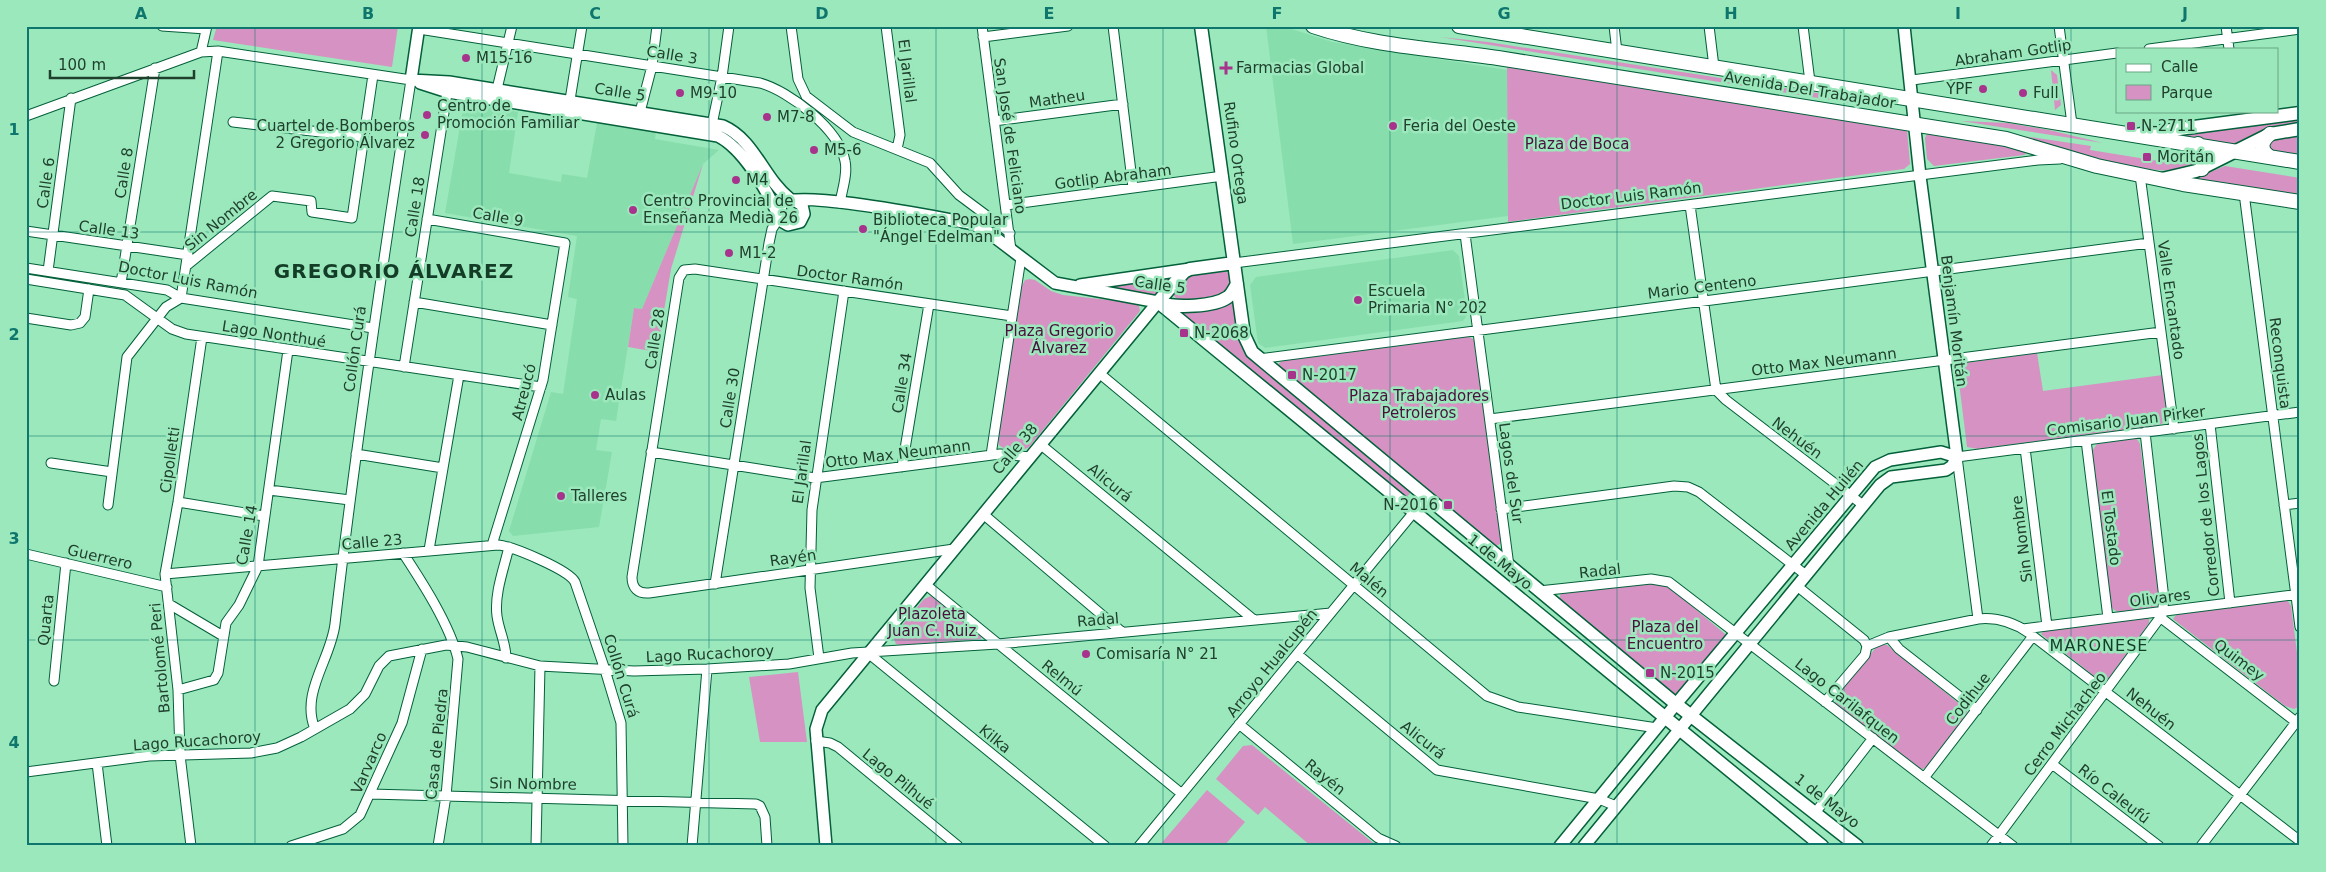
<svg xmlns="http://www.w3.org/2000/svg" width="2326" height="872" viewBox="0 0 2326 872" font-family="'DejaVu Sans',sans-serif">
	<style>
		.built { fill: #88ddac }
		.green { fill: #d692c2 }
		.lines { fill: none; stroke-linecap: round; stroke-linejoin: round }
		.minor-casing { stroke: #03603a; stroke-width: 11 }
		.tertiary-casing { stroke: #03603a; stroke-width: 14 }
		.secondary-casing { stroke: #03603a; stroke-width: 15 }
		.primary-casing { stroke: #03603a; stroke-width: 16 }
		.minor { stroke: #fff; stroke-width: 9 }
		.tertiary { stroke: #fff; stroke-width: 11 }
		.secondary { stroke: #fff; stroke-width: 12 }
		.primary { stroke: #fff; stroke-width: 14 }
		.grid { fill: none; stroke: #0f766e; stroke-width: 1; stroke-opacity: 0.55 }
		.poi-dot { fill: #a7338d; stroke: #9ae8bb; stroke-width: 2 }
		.labels { text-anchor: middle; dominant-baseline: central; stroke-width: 5; stroke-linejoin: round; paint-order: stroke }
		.street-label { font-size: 15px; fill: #20402e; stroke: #9ae8bb }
		.poi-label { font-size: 15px; fill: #20402e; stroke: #9ae8bb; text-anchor: start }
		.park-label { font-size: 15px; fill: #4b103e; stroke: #9ae8bb }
		.neighbourhood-label { font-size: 16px; letter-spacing: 1px; fill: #143d28; stroke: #9ae8bb }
		.district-label { font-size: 20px; font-weight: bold; letter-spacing: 1px; fill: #143d28; stroke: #9ae8bb }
		.neatline { fill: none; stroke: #0f766e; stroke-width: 2 }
		.grid-label { font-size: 16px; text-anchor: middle; font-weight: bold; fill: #0f766e }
	</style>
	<rect width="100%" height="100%" fill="#9ae8bb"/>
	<path class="built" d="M1266,26H1282L1332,42L1507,70L1508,216L1293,244Z
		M470,104L518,112L509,173L561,182L562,174L587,178L597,123L656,132L655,139L719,150L703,164L642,309L634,308L616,421L601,419L596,450L612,452L599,527L513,536L509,531L551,392L563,394L577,299L568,297L577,236L445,213L463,109Z
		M1453,250L1459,256L1467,315L1463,321L1265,348L1258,343L1250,285L1256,277Z"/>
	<path class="green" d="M217,26H398L392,67L213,40Z
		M1440,37L1488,42L1888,104L1891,108L1887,109Z
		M1507,64L1907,130L1910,164L1904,169L1508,222Z
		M2051,70L2057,75L2061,105L2055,110Z
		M2300,117V122L2273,126L2237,145L2178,138L2177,134Z
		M1961,121L2008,123L2049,130L2103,143Z
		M1928,132L1984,139L2026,151L2027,153L2024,155L1934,166L1927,159L1925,138Z
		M2009,134L2091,146L2090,150L2171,163L2184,162L2197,164C2167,186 2046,145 2009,134Z
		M2300,135V159L2270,151L2269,143L2272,139Z
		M703,164L671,269L657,352L628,347L634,308L642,309Z
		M2225,166L2300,178V197L2187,178L2201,176Z
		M1225,271L1229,274L1232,280L1229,290C1218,296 1179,309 1173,294L1181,279L1191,275Z
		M1172,278L1155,295L1109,288L1110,286Z
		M1030,279L1035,280L1051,291L1063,295L1136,303L1139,306L1140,311L1029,447C1022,452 1006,451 999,445L998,438L1022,286L1025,280Z
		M1233,299L1239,340L1243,350L1411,492L1406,498L1180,312Z
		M1467,335L1474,340L1501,541L1500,544L1496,546L1279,367V363L1284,360Z
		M2037,353L2043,391L2163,375L2167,421L2159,425L1978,449L1967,447L1957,366L1964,363Z
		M2133,439H2137L2140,444L2160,600L2159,604L2156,607L2118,612L2113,609L2111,605L2092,451L2097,444Z
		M1653,583L1669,587L1725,634V639L1676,695L1559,599L1561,593Z
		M931,596L981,635V639L901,645L896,644L894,639L895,634L924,599Z
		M2285,600L2288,601L2291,606L2300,676V706L2294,709L2285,706L2173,619L2177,614Z
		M2146,618L2149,619V623L2108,679L2103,681L2099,680L2041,634L2044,631Z
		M1882,644L1887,645L1967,710L1966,717L1927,767L1922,769L1918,768L1835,703L1836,696L1878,645Z
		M798,672L807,742H760L749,677Z
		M1252,745L1377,846H1311L1265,807L1258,815L1216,779L1243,746Z
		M1207,790L1245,822L1224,846H1159Z"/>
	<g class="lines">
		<g class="minor-casing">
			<path id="minor" d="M162,26L206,29
				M791,26L798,79L806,96L853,132L930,163L959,195L1010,233
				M886,26L900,135L897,149
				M982,26L1011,250
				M1113,26L1133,188
				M1614,26L1617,52
				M1709,26L1714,67
				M1803,26L1810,82
				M2059,26L2072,124
				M2226,26L2229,49
				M419,29L760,83C789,91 839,129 845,161C848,174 842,190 840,203
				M983,37L1068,26
				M2149,49L2300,29
				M201,52L207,26
				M1912,80L2117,53
				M497,89L512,26
				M569,106L582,26
				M640,112L652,66L657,26
				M26,116L201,52L218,51L411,80C383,261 356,442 335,624C331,659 300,693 315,729
				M994,121L1123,104
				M233,122L364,137
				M711,129L722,77L729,26
				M2140,175L2174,429
				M2244,193L2300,627
				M1006,205L1223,176
				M1690,205L1716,390L1726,400L1863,505
				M427,219L565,243L543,380L492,545
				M26,231L188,255
				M1465,234L1509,566
				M1234,263L2038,160L2060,159
				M186,266L272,196L311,201L312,212L352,218L373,75
				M26,268L167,290L181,298L373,328
				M48,271L71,98
				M26,279L125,295L172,329L186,334L541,387
				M121,283L155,68
				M181,298L218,51
				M414,302L552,325
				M26,318L71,325L80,323L85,317L89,289
				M1259,359L2149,243
				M404,367L448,87
				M1099,373L1487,696L1518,707L1657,728
				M1490,419L2161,332
				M2210,424L2230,603
				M2086,440L2108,618
				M1040,444L1254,620
				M2025,448L2047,626
				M651,452L815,478L1000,454L1030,457
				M356,454L443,468
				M991,455L1021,258
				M51,463L112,472
				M902,467L929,304
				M269,490L350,500
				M178,502L264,516
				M108,505L127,357L166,307L181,298
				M2284,505L2300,503
				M1501,509L1674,486L1688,487L1699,492L1806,575
				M983,514L1122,632
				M954,549L649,593C638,594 632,588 632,577L679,278L684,270L695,269L1012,316
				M429,550L459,375
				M403,553C422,582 450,625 458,659L446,796L438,846
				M26,554L167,587
				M165,574L498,545C512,546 569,570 575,582L605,670L621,723L623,846
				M715,584L769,243L772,229L779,218
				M925,584L1182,794
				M1797,586L1864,640L1867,646
				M1539,591L1651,579L1669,582L2013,846
				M169,604L223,636
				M2161,618L2300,725
				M1978,619L1957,457L2300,412
				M2023,629L2300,594
				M1889,637L1899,649L1977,710
				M1867,646L1889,637L1978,619C1997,617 2013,622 2029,633L2300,841
				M868,653L1105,846
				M1297,654L1437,770L1599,799L1616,806
				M506,658C506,643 499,631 497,616C494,594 504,568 509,547
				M819,658L810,588L812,510L844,291
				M54,681L66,563
				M178,690L214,680L218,673L226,623L239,605L258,566L288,350
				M1825,702L1865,655L1867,646
				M1239,724L1378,838L1396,846
				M816,741L830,743L838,747L958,846
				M97,763L107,846
				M2052,764L2159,846
				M26,772L149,756L251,753L277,748L301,737L350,709L365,694L379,666L389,656L446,645L467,647L540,666L634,671L707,669L789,664L852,653L998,644L1331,613
				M1924,778L2033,636
				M370,794L756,804L760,806L765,817L767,846
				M1815,813L1873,738
				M191,846L180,755L178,690L165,574L178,502L202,337
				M291,846L343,829L360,815L402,723L422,649
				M536,846L540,666
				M692,846L707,669
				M1139,846L1414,512L1424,496
				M1991,846L2162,615L2164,599L2145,432
				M2201,846L2300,717"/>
		</g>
		<g class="tertiary-casing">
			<path id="tertiary" d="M1904,26L1920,176L1957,457
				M411,80L449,82L723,126C755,140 763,178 790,199
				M411,80L419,26
				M420,83L448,92L718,136C744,149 765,188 778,214
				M794,200L802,205L804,214L800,222L788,225L781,221L778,214L782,203C801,190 939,218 969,223L984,229L1055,283L1158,302L822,710L816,729L826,846
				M1080,285L1190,269
				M1560,846L1676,704L1875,467L1890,460L1941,452L1957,457
				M1584,846L1880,485L1891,477L1946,470L1952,466L1957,457"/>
		</g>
		<g class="secondary-casing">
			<path id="secondary" d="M1201,26L1244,335L1252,352L1676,704L1857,846
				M2141,134L2300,113
				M2162,179L2196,171L2270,134L2300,129
				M1158,302L1822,846
				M1158,302L1184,272L1190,269L1234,263
				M1160,303C1176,308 1214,307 1228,297C1232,294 1234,289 1237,284"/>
		</g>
		<g class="primary-casing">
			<path id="primary" d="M1313,26C1372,46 1436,49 1498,58L2006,139L2097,166L2183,184L2300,202
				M1459,26L2300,162
				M2198,144C2206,151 2206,160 2202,169
				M2270,157C2259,150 2261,141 2270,134"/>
		</g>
		<use href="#minor" class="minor"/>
		<use href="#tertiary" class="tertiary"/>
		<use href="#secondary" class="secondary"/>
		<use href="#primary" class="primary"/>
	</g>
	<path class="grid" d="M255,26V846M482,26V846M709,26V846M936,26V846M1163,26V846M1390,26V846M1617,26V846M1844,26V846M2071,26V846M26,232H2300M26,436H2300M26,640H2300"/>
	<g class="poi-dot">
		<circle cx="466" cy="58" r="5"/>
		<path d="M1223.5 60.5h5v5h5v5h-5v5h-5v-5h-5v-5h5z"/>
		<circle cx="1983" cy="89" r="5"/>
		<circle cx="680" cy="93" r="5"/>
		<circle cx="2023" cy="93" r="5"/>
		<circle cx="427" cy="115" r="5"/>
		<circle cx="767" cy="117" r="5"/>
		<circle cx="1393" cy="126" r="5"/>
		<rect x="2126" y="121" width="10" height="10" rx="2.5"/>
		<circle cx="425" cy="135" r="5"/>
		<circle cx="814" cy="150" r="5"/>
		<rect x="2142" y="152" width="10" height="10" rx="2.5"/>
		<circle cx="736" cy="180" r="5"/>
		<circle cx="633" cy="210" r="5"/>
		<circle cx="863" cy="229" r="5"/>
		<circle cx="729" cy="253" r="5"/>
		<circle cx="1358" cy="300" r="5"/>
		<rect x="1179" y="328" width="10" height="10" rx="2.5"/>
		<rect x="1287" y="370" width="10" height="10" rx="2.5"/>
		<circle cx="595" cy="395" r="5"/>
		<circle cx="561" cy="496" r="5"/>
		<rect x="1443" y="500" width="10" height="10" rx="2.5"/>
		<circle cx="1086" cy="654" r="5"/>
		<rect x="1645" y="668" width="10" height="10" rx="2.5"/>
	</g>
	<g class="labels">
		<g class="street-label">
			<text transform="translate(2013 53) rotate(-8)">Abraham Gotlip</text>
			<text transform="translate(672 55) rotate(9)">Calle 3</text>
			<text transform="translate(907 71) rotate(83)">El Jarillal</text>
			<text transform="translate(1810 90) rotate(9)">Avenida Del Trabajador</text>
			<text transform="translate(620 92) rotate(9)">Calle 5</text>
			<text transform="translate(1057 99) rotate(-8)">Matheu</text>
			<text transform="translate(1010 136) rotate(82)">San José de Feliciano</text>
			<text transform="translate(1236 153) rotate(82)">Rufino Ortega</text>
			<text transform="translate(124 173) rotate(-81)">Calle 8</text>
			<text transform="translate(1113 177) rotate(-7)">Gotlip Abraham</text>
			<text transform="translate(46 183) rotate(-82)">Calle 6</text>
			<text transform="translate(1631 196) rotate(-7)">Doctor Luis Ramón</text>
			<text transform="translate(415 207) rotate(-81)">Calle 18</text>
			<text transform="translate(498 217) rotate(10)">Calle 9</text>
			<text transform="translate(221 220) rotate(-39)">Sin Nombre</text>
			<text transform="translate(109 230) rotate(8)">Calle 13</text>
			<text transform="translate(850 278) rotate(8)">Doctor Ramón</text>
			<text transform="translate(188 280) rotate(11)">Doctor Luis Ramón</text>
			<text transform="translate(1160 285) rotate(8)">Calle 5</text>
			<text transform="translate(1702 287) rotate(-7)">Mario Centeno</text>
			<text transform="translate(2171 300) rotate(82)">Valle Encantado</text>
			<text transform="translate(1954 321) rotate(83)">Benjamín Moritán</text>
			<text transform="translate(274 334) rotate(9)">Lago Nonthué</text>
			<text transform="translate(655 339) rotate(-81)">Calle 28</text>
			<text transform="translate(355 349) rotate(-82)">Collón Curá</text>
			<text transform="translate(1824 362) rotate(-7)">Otto Max Neumann</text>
			<text transform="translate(2280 363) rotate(83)">Reconquista</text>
			<text transform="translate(902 383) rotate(-81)">Calle 34</text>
			<text transform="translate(524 392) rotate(-76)">Atreucó</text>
			<text transform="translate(730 398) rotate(-81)">Calle 30</text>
			<text transform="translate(2126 421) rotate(-7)">Comisario Juan Pirker</text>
			<text transform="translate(1797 438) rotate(37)">Nehuén</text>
			<text transform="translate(1015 449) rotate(-50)">Calle 38</text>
			<text transform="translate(898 454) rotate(-7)">Otto Max Neumann</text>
			<text transform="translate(170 460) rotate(-82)">Cipolletti</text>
			<text transform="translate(802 472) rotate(-82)">El Jarillal</text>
			<text transform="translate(1511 473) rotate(82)">Lagos del Sur</text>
			<text transform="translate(1110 483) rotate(39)">Alicurá</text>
			<text transform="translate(1824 505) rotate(-50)">Avenida Huilén</text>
			<text transform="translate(2206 515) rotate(-96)">Corredor de los Lagos</text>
			<text transform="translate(2111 528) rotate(83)">El Tostado</text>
			<text transform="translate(247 535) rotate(-80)">Calle 14</text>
			<text transform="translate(2022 539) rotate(-97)">Sin Nombre</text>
			<text transform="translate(372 542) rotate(-5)">Calle 23</text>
			<text transform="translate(100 557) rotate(13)">Guerrero</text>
			<text transform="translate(793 558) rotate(-8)">Rayén</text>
			<text transform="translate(1500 562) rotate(39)">1 de Mayo</text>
			<text transform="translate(1600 571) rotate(-6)">Radal</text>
			<text transform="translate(1369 580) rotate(40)">Malén</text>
			<text transform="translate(2160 598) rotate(-7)">Olivares</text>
			<text transform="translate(46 620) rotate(-84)">Quarta</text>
			<text transform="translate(1098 620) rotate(-5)">Radal</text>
			<text transform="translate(710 654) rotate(-3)">Lago Rucachoroy</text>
			<text transform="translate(160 658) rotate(-95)">Bartolomé Peri</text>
			<text transform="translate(2239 660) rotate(37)">Quimey</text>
			<text transform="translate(1272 663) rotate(-51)">Arroyo Hualcupén</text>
			<text transform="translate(621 676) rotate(73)">Collón Curá</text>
			<text transform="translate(1062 678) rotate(39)">Relmú</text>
			<text transform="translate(1968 699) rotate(-52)">Codihue</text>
			<text transform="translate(1847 701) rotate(38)">Lago Carilafquen</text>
			<text transform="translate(2151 709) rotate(38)">Nehuén</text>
			<text transform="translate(2065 724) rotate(-53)">Cerro Michacheo</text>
			<text transform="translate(995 739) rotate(39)">Kilka</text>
			<text transform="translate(1423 740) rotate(38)">Alicurá</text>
			<text transform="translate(197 741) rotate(-4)">Lago Rucachoroy</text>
			<text transform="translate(437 744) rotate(-84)">Casa de Piedra</text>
			<text transform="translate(369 763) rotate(-66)">Varvarco</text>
			<text transform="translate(1325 777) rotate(39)">Rayén</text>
			<text transform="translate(898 779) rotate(39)">Lago Pilhué</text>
			<text transform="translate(533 784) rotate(1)">Sin Nombre</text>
			<text transform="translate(2114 794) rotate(38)">Río Caleufú</text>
			<text transform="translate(1827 801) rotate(38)">1 de Mayo</text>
		</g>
		<g class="poi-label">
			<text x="476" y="58">M15-16</text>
			<text x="1236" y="68">Farmacias Global</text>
			<text x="1973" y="89" text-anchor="end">YPF</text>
			<text x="690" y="93">M9-10</text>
			<text x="2033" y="93">Full</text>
			<text x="437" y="106">Centro de<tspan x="437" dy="17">Promoción Familiar</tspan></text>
			<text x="777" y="117">M7-8</text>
			<text x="415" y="126" text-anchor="end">Cuartel de Bomberos<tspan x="415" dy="17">2 Gregorio Álvarez</tspan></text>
			<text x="1403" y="126">Feria del Oeste</text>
			<text x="2141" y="126">N-2711</text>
			<text x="824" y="150">M5-6</text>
			<text x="2157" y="157">Moritán</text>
			<text x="746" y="180">M4</text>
			<text x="643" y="201">Centro Provincial de<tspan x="643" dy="17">Enseñanza Media 26</tspan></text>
			<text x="873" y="220">Biblioteca Popular<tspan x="873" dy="17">"Ángel Edelman"</tspan></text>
			<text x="739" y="253">M1-2</text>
			<text x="1368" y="291">Escuela<tspan x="1368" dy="17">Primaria N° 202</tspan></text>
			<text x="1194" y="333">N-2068</text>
			<text x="1302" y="375">N-2017</text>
			<text x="605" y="395">Aulas</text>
			<text x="571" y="496">Talleres</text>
			<text x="1438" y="505" text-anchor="end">N-2016</text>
			<text x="1096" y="654">Comisaría N° 21</text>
			<text x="1660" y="673">N-2015</text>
		</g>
		<g class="park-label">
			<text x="1577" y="144">Plaza de Boca</text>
			<text x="1059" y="331">Plaza Gregorio<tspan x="1059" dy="17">Álvarez</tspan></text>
			<text x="1419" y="396">Plaza Trabajadores<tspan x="1419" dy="17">Petroleros</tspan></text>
			<text x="932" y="614">Plazoleta<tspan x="932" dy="17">Juan C. Ruiz</tspan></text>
			<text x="1665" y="627">Plaza del<tspan x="1665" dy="17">Encuentro</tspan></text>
		</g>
		<g class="neighbourhood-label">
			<text x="2099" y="645">MARONESE</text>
		</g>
		<g class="district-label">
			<text x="394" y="271">GREGORIO ÁLVAREZ</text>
		</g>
	</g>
	<rect width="2326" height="872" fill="none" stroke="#9ae8bb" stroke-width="55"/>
	<rect x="2116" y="48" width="162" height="65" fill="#9ae8bb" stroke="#69a583"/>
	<rect x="2126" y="64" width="25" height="8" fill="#ffffff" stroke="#69a583"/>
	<text x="2161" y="72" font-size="15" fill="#20402e">Calle</text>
	<rect x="2126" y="85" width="25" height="15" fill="#d692c2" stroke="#69a583"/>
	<text x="2161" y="98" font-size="15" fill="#20402e">Parque</text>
	<path d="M50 70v8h144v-8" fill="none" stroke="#20402e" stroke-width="2.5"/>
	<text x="58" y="70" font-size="15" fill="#20402e" stroke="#9ae8bb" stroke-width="4" paint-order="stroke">100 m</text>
	<rect x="28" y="28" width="2270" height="816" class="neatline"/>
	<g class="grid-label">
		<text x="141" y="19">A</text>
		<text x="368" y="19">B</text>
		<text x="595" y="19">C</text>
		<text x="822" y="19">D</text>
		<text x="1049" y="19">E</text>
		<text x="1277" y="19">F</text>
		<text x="1504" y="19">G</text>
		<text x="1731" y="19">H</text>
		<text x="1958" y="19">I</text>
		<text x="2185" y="19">J</text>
		<text x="14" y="135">1</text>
		<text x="14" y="340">2</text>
		<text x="14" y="544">3</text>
		<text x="14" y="748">4</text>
	</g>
</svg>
